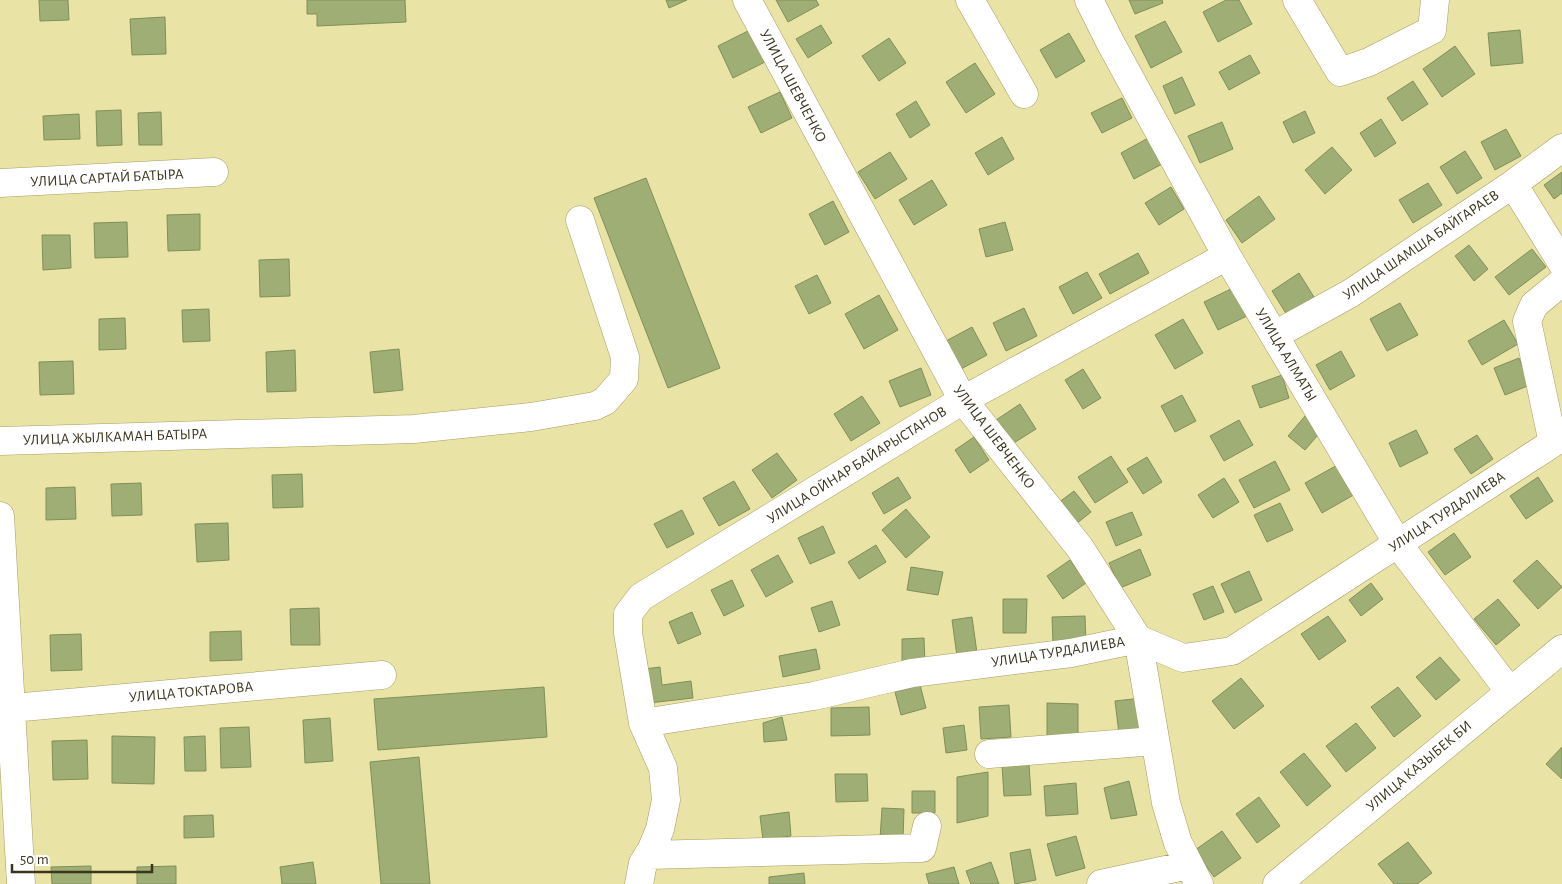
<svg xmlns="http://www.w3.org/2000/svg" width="1562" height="884" viewBox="0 0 1562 884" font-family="'Alegreya Sans',sans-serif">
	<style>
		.building { fill: #9eae75; stroke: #808f58 }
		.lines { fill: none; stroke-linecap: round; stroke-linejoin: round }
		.minor-casing { stroke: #a59d62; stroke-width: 29 }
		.minor { stroke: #fff; stroke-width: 28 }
		.labels { text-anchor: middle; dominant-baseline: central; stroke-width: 4; stroke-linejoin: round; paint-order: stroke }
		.street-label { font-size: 15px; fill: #3a361e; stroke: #fff }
	</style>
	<rect width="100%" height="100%" fill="#eae3a6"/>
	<path class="building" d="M39,0H68L69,20L40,21Z
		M307,0H405L406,22L317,26V14H307Z
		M666,0H687L669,8Z
		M776,0H816L819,5L788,22Z
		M1129,0H1162L1163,3L1135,14Z
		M1226,0H1239L1252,24L1218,42L1203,12Z
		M165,17L166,54L132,55L130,19Z
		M1165,21L1182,52L1151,68L1135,36Z
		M821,25L832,43L808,58L796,39Z
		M750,30L765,62L733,78L718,46Z
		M1520,30L1523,63L1491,66L1488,33Z
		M1069,33L1085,61L1056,78L1040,50Z
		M889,38L906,63L879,81L862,56Z
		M1455,46L1475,74L1442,97L1423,69Z
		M1250,55L1260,73L1229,90L1219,72Z
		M975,63L995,94L966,113L946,82Z
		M1182,77L1195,105L1175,114L1163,86Z
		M1413,81L1428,104L1402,121L1387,98Z
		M780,92L792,118L761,133L748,107Z
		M1122,98L1132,118L1102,133L1091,113Z
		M916,101L930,125L910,138L896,114Z
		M121,110L122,145L97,146L96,111Z
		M1305,111L1315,133L1293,143L1283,122Z
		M161,112L162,145H139L138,113Z
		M79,114L80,139L44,140L43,116Z
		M1381,119L1396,143L1375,157L1360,133Z
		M1222,122L1233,149L1200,163L1188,136Z
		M1506,129L1521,156L1495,170L1481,142Z
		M1002,137L1014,159L988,175L975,153Z
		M1150,137L1164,163L1134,179L1121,153Z
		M1332,147L1352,170L1325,194L1305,170Z
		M1465,151L1482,178L1457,194L1440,167Z
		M890,152L907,179L875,199L858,172Z
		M1562,172V193L1554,199L1544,185Z
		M646,178L720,368L668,388L594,198Z
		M932,180L947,205L914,225L899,200Z
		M1428,183L1442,205L1413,223L1399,200Z
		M1171,187L1184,209L1159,225L1145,203Z
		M1259,196L1275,219L1242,243L1226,220Z
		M833,201L849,232L825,245L809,214Z
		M200,214V250L168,251L167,215Z
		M127,222L128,257L95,258L94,223Z
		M1005,222L1013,250L986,257L979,229Z
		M42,235H70L71,268L43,270Z
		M1469,245L1488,269L1474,281L1455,256Z
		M1532,249L1546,267L1509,295L1495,277Z
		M1138,253L1149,273L1110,294L1099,274Z
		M289,259L290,296L260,297L259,260Z
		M1087,272L1102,298L1073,314L1059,287Z
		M1299,273L1314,297L1287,315L1272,291Z
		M817,275L831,303L809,314L795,286Z
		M1235,287L1249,315L1218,330L1204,302Z
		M879,295L898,330L864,349L845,314Z
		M1400,303L1418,335L1387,351L1370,319Z
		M1024,308L1037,336L1006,351L993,323Z
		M209,309L210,341L183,342L182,310Z
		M125,318L126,349L99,350V319Z
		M1183,319L1203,353L1175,369L1155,335Z
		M1504,320L1518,344L1482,365L1468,341Z
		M972,327L987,355L961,369L946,341Z
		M399,349L403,390L374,393L370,352Z
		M295,350L296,391L267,392L266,352Z
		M1341,351L1355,376L1330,390L1316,365Z
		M1519,358L1530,385L1505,395L1494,368Z
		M73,361L74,394L40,395L39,362Z
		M921,368L931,395L900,407L889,381Z
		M1083,369L1101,398L1083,409L1065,380Z
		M1282,375L1289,398L1260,408L1252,386Z
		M1182,395L1196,421L1175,432L1161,406Z
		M862,396L880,423L851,441L834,414Z
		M1020,404L1036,429L1009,446L993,422Z
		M1306,415L1323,429L1305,450L1288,436Z
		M1239,420L1253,445L1224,461L1210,436Z
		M1416,430L1428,453L1400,467L1389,443Z
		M1477,435L1493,459L1471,474L1454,449Z
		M974,437L989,460L970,473L955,450Z
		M777,453L797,480L772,498L752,470Z
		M1111,456L1128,482L1095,503L1078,477Z
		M1147,457L1162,482L1143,494L1127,469Z
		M1275,461L1290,490L1254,508L1239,480Z
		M1341,463L1357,493L1322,513L1305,483Z
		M302,474L303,507L273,508L272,475Z
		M898,477L911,498L884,514L872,493Z
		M1538,477L1553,501L1526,519L1510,496Z
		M1224,478L1239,502L1213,518L1198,495Z
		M734,481L750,509L719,526L703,498Z
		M141,483L142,515L112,516L111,484Z
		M75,487L76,519L46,520V488Z
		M1074,491L1091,512L1076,524L1058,503Z
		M1280,503L1293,530L1267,542L1254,515Z
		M906,509L930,537L906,558L882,530Z
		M682,510L694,534L667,548L654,524Z
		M1132,512L1142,535L1116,546L1106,522Z
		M228,523L229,560L197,562L195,524Z
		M823,526L835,553L810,564L798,538Z
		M1454,533L1471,557L1445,575L1428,552Z
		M876,545L886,562L859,579L848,562Z
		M1140,549L1151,575L1120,588L1109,563Z
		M778,555L793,582L766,597L751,570Z
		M1070,560L1086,583L1063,599L1047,576Z
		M1537,560L1562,587L1538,609L1513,581Z
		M911,567L943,572L938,595L907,590Z
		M1249,571L1262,600L1235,613L1221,584Z
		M732,580L744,606L724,616L711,590Z
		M1371,583L1383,599L1361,616L1349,600Z
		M1213,586L1224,612L1204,620L1193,594Z
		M1003,599H1027L1026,633H1003Z
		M1498,599L1520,625L1496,645L1474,619Z
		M832,601L840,625L819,632L811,608Z
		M319,608L320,645H291L290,609Z
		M692,612L701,634L678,644L669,622Z
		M1085,616L1086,643L1053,644L1052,617Z
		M1328,616L1346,641L1319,660L1301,634Z
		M972,617L977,653L957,656L952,620Z
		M241,631L242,660L210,661V632Z
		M81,634L82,670L51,671L50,635Z
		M924,638L925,664H902V639Z
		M816,649L820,669L783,677L779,656Z
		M1440,657L1460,680L1436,700L1416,677Z
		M660,667L662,685L691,681L693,698L649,703L645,669Z
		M1241,678L1264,706L1234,729L1212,701Z
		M920,685L926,708L901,715L895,692Z
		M544,687L547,737L378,750L374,699Z
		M1398,687L1421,716L1394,737L1371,707Z
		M1142,698L1146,731L1119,734L1115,701Z
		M1047,703L1078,704V737H1047Z
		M1009,705L1011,737L981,739L979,707Z
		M869,707L870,735L831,736V708Z
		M782,717L787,740L764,742L763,723Z
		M330,718L333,761L305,763L303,720Z
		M1356,723L1376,748L1346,772L1326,746Z
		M964,725L967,750L946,753L943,728Z
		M249,727L251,767L221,768L220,728Z
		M112,736L155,737L154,784L112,783Z
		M205,736L206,771H185L184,737Z
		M87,740L88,779L53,780L52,741Z
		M1562,747V779L1546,764Z
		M1304,753L1331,786L1307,806L1280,772Z
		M419,757L430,884H381L370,762Z
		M1029,764L1031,795L1004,796L1002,766Z
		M988,772V816L957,823V777Z
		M835,774H867L868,801L836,802Z
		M1129,781L1137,815L1111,819L1104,788Z
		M1076,783L1078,814L1046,816L1044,786Z
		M912,791H935V813H912Z
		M1259,797L1280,826L1257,843L1236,814Z
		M882,808L904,809L903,840L880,839Z
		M789,812L791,836L763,840L760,816Z
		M213,815L214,837L184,838V816Z
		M1222,831L1241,858L1214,877L1195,850Z
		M1076,836L1085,868L1056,876L1047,844Z
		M1408,842L1432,873L1417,884H1394L1378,864Z
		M1030,849L1036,880L1015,884L1010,853Z
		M313,862L316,884H282L280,867Z
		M991,862L999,884H971L966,871Z
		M91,866V884H52L51,867Z
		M176,866V884H137V867Z
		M954,867L959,884H929L926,874Z
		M804,873L805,884H769V877Z"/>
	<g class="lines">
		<g class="minor-casing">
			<path id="minor" d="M747,0L963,400L1080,548L1138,639L1166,803L1178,843L1199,884
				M970,0L1024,94
				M1089,0L1110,42L1227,256L1398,544L1510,692
				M1297,0L1340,72L1369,62L1432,30L1435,0
				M0,183L214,172
				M1513,184L1562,263
				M1275,335L1351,293L1513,184L1562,148
				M0,441L414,429L531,417L595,406L605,401L624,379L625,357L580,220
				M1553,443L1527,321L1534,305L1562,282
				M0,516L21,884
				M0,709L382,675
				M643,723L814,696L912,673L1071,653L1138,639L1183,658L1232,651L1562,437
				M989,754L1155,741
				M648,855L922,848L927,826
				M639,884L643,863L651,851L660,829L666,800L663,768L643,723L628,633V614L641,597L963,400L1227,256
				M1101,884L1189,865
				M1277,884L1562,649"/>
		</g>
		<use href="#minor" class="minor"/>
	</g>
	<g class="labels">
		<g class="street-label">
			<text transform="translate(793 86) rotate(62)">УЛИЦА ШЕВЧЕНКО</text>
			<text transform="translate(107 178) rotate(-3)">УЛИЦА САРТАЙ БАТЫРА</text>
			<text transform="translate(1421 245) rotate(-34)">УЛИЦА ШАМША БАЙГАРАЕВ</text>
			<text transform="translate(1286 355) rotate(59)">УЛИЦА АЛМАТЫ</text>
			<text transform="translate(115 437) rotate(-2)">УЛИЦА ЖЫЛКАМАН БАТЫРА</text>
			<text transform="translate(994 437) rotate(53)">УЛИЦА ШЕВЧЕНКО</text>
			<text transform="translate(857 465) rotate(-32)">УЛИЦА ОЙНАР БАЙАРЫСТАНОВ</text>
			<text transform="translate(1447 512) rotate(-33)">УЛИЦА ТУРДАЛИЕВА</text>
			<text transform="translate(1058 652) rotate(-9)">УЛИЦА ТУРДАЛИЕВА</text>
			<text transform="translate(191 692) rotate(-5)">УЛИЦА ТОКТАРОВА</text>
			<text transform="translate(1419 766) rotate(-40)">УЛИЦА КАЗЫБЕК БИ</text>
		</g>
	</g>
	<path d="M12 864v8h140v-8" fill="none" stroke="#3a361e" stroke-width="2.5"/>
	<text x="20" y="864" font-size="15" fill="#3a361e" stroke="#ffffff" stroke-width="4" paint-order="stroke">50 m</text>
</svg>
